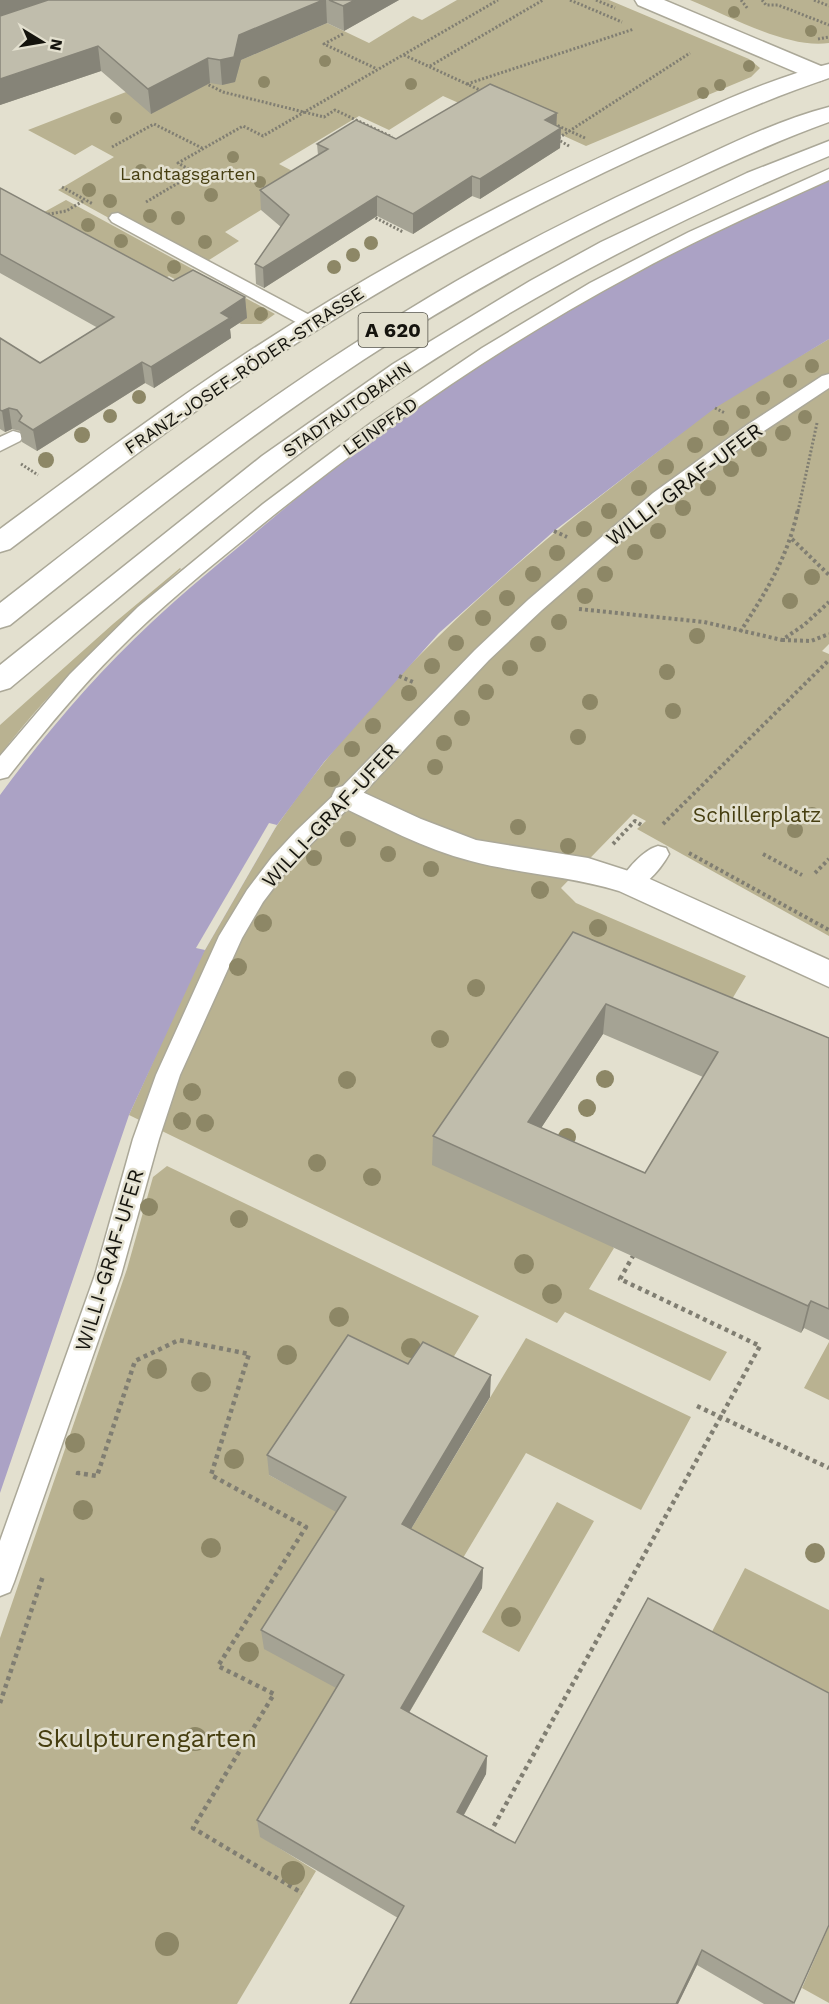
<svg xmlns="http://www.w3.org/2000/svg" width="829" height="2004" viewBox="0 0 829 2004" font-family="'Work Sans',sans-serif">
	<style>
		.green { fill: #b9b291 }
		.water { fill: #aba2c5 }
		.pier { fill: #e3e0cf }
		.lines { fill: none; stroke-linecap: round; stroke-linejoin: round }
		.lane-casing { stroke: #aba898; stroke-width: 3 }
		.street-casing { stroke: #aba898; stroke-width: 3 }
		.secondary-casing { stroke: #aba898; stroke-width: 3 }
		.highway-casing { stroke: #aba898; stroke-width: 3 }
		.path-far2 { stroke: #807e72; stroke-width: 3; stroke-dasharray: 2 2; stroke-linecap: butt }
		.path-far1 { stroke: #807e72; stroke-width: 4; stroke-dasharray: 3 3; stroke-linecap: butt }
		.path { stroke: #807e72; stroke-width: 4.5; stroke-dasharray: 4 4; stroke-linecap: butt }
		.lane { fill: #fff; fill-rule: evenodd }
		.street { fill: #fff; fill-rule: evenodd }
		.secondary { fill: #fff; fill-rule: evenodd }
		.highway { fill: #fff; fill-rule: evenodd }
		.tree { fill: #8d8766 }
		.wall { fill: #a5a394; fill-rule: evenodd }
		.shaded-wall { fill: #868478 }
		.building { fill: #c0bdac; stroke: #868478; stroke-width: 1.5; fill-rule: evenodd }
		.labels { text-anchor: middle; dominant-baseline: central; stroke-width: 5; stroke-linejoin: round; paint-order: stroke }
		.far-park-label { font-size: 18px; fill: #463e10; stroke: #e3e0cf }
		.far-street-label { font-size: 18px; fill: #14130d; stroke: #e3e0cf }
		.shield { fill: #e3e0cf; stroke: #525047; stroke-width: 1.5 }
		.shield-label { font-size: 20px; font-weight: bold; fill: #14130d }
		.street-label { font-size: 21px; fill: #14130d; stroke: #e3e0cf }
		.park-label { font-size: 21px; fill: #463e10; stroke: #e3e0cf }
		.near-park-label { font-size: 26px; fill: #463e10; stroke: #e3e0cf }
	</style>
	<rect width="100%" height="100%" fill="#e3e0cf"/>
	<path class="green" d="M457,0H609L749,59L760,68L751,77L586,146L483,99L470,108L443,96L389,130L359,116L279,164L321,186L269,205L225,232L239,241L198,267L58,190L114,157L92,145L75,155L28,130L126,92L220,69L327,23L369,43L413,16L422,20Z
		M690,0H829V43C787,49 730,16 690,0Z
		M66,200L275,314L261,324H241L239,323L246,318L169,276L150,287L28,221Z
		M829,339V644L822,651L829,654V936L637,829L646,821L633,814L561,888L576,903L746,976L717,1024L570,963L462,1122L614,1248L589,1289L727,1352L710,1381L565,1312L557,1323L129,1115C174,1017 215,913 278,824C372,689 494,577 625,477C655,454 684,430 714,408C751,383 791,362 829,339Z
		M180,568L181,569C116,626 53,686 0,755V725L113,624Z
		M167,1166L479,1316L443,1374L269,1475L347,1517L345,1693L260,1836L316,1871L237,2004H0V1638L127,1269L153,1177Z
		M526,1338L691,1417L641,1510L526,1453L454,1573L402,1544Z
		M829,1342V1400L804,1388Z
		M557,1502L594,1521L519,1652L482,1632Z
		M745,1568L829,1610V1715L703,1649Z
		M829,1926V2003L802,1988Z"/>
	<path class="water" d="M829,181V339L715,408L554,531L439,633L324,762L277,825L205,950L129,1115L0,1493V795C44,735 97,673 152,622C185,591 221,562 255,533C282,511 308,488 336,466C483,350 657,255 829,181Z"/>
	<path class="pier" d="M269,823L277,825L205,950L196,948Z"/>
	<g class="lines">
		<g class="lane-casing">
			<path id="lane" d="M829,169V180C763,210 697,239 634,274C501,345 376,432 259,527C210,567 160,607 116,652C77,691 42,734 8,777L0,779V756L70,674L138,607L263,504L371,423L482,348L590,283L689,232Z
				M118,213L317,319L320,323L317,327H305L112,222L109,218L112,214Z
				M829,374V388L761,433L667,501L542,610L489,660L355,802L312,843L288,869L263,902L242,938L180,1075L159,1139L121,1275L14,1582L10,1592L0,1596V1541L95,1275L133,1139L156,1075L219,936L247,890L272,857L296,831L339,790L475,650L528,600L653,493L747,425L822,376Z
				M13,431L20,433L23,437L20,441L0,451V437Z
				M658,846L666,848L669,854C661,869 640,895 622,889L619,883C626,870 643,850 658,846Z"/>
		</g>
		<g class="street-casing">
			<path id="street" d="M635,0H664L828,69L829,77L820,81L812,79L638,5Z
				M347,785L421,819L476,840L588,858L641,875L829,960V987L619,891C570,876 520,874 471,861C424,849 380,825 336,804L332,796L336,788Z"/>
		</g>
		<g class="secondary-casing">
			<path id="secondary" d="M829,64V78C764,100 702,128 639,156C508,217 381,286 260,367C174,424 92,487 10,549L0,552V529C80,470 159,411 242,356C365,275 494,205 629,144C693,115 760,81 829,64Z"/>
		</g>
		<g class="highway-casing">
			<path id="highway" d="M829,107V122C776,141 724,165 673,189C566,239 462,295 363,360C240,441 125,533 10,625L0,628V603C132,500 264,397 408,310C487,261 569,219 653,180C709,155 770,122 829,107Z
				M829,141V156C683,216 542,288 410,375C269,469 140,580 10,688L0,691V665L262,456L393,364L530,281L601,242L747,173Z"/>
		</g>
		<path class="path-far2" d="M570,0L622,22
			M596,0L615,8
			M741,0L748,9
			M762,0L766,5H778L829,25
			M814,0L829,6
			M343,34L324,44L377,69
			M818,39L829,37
			M404,55L482,91
			M430,66L543,0
			M205,83L223,92L324,117L335,110L392,137
			M467,84L634,29
			M554,124L585,138
			M569,146L557,139L690,53
			M112,147L154,124L202,148
			M62,187L93,204
			M146,202L195,173L178,163L243,126L263,136L498,0
			M44,215L66,211L85,200
			M372,216L403,232
			M715,408L725,413
			M21,464L38,475
			M798,511L817,423"/>
		<path class="path-far1" d="M554,531L567,537
			M792,539L829,575
			M579,609L704,622L782,640L804,625L829,602
			M740,632C766,592 788,557 798,509
			M782,640L811,641L829,634
			M399,676L413,682
			M663,824L829,660
			M613,844L635,821L643,826
			M689,853L829,930
			M763,854L802,875
			M815,873L829,859"/>
		<path class="path" d="M697,1406L829,1468
			M78,1475V1473L97,1476L135,1361L179,1340L249,1354L211,1475L306,1527L218,1666L274,1694L193,1828L302,1893
			M0,1703L43,1576
			M490,1833L760,1346L620,1279L633,1256"/>
		<use href="#lane" class="lane"/>
		<use href="#street" class="street"/>
		<use href="#secondary" class="secondary"/>
		<use href="#highway" class="highway"/>
	</g>
	<g class="tree">
		<circle cx="734" cy="12" r="6"/>
		<circle cx="811" cy="31" r="6"/>
		<circle cx="325" cy="61" r="6"/>
		<circle cx="749" cy="66" r="6"/>
		<circle cx="264" cy="82" r="6"/>
		<circle cx="411" cy="84" r="6"/>
		<circle cx="720" cy="85" r="6"/>
		<circle cx="703" cy="93" r="6"/>
		<circle cx="116" cy="118" r="6"/>
		<circle cx="233" cy="157" r="6"/>
		<circle cx="141" cy="170" r="6"/>
		<circle cx="260" cy="182" r="6"/>
		<circle cx="89" cy="190" r="7"/>
		<circle cx="211" cy="195" r="7"/>
		<circle cx="110" cy="201" r="7"/>
		<circle cx="150" cy="216" r="7"/>
		<circle cx="178" cy="218" r="7"/>
		<circle cx="88" cy="225" r="7"/>
		<circle cx="121" cy="241" r="7"/>
		<circle cx="205" cy="242" r="7"/>
		<circle cx="371" cy="243" r="7"/>
		<circle cx="353" cy="255" r="7"/>
		<circle cx="174" cy="267" r="7"/>
		<circle cx="334" cy="267" r="7"/>
		<circle cx="261" cy="314" r="7"/>
		<circle cx="812" cy="366" r="7"/>
		<circle cx="790" cy="381" r="7"/>
		<circle cx="139" cy="397" r="7"/>
		<circle cx="763" cy="398" r="7"/>
		<circle cx="743" cy="412" r="7"/>
		<circle cx="110" cy="416" r="7"/>
		<circle cx="805" cy="417" r="7"/>
		<circle cx="721" cy="428" r="8"/>
		<circle cx="783" cy="433" r="8"/>
		<circle cx="82" cy="435" r="8"/>
		<circle cx="695" cy="445" r="8"/>
		<circle cx="759" cy="449" r="8"/>
		<circle cx="46" cy="460" r="8"/>
		<circle cx="666" cy="467" r="8"/>
		<circle cx="731" cy="469" r="8"/>
		<circle cx="639" cy="488" r="8"/>
		<circle cx="708" cy="488" r="8"/>
		<circle cx="683" cy="508" r="8"/>
		<circle cx="609" cy="511" r="8"/>
		<circle cx="584" cy="529" r="8"/>
		<circle cx="658" cy="531" r="8"/>
		<circle cx="635" cy="552" r="8"/>
		<circle cx="557" cy="553" r="8"/>
		<circle cx="533" cy="574" r="8"/>
		<circle cx="605" cy="574" r="8"/>
		<circle cx="812" cy="577" r="8"/>
		<circle cx="585" cy="596" r="8"/>
		<circle cx="507" cy="598" r="8"/>
		<circle cx="790" cy="601" r="8"/>
		<circle cx="483" cy="618" r="8"/>
		<circle cx="559" cy="622" r="8"/>
		<circle cx="697" cy="636" r="8"/>
		<circle cx="456" cy="643" r="8"/>
		<circle cx="538" cy="644" r="8"/>
		<circle cx="432" cy="666" r="8"/>
		<circle cx="510" cy="668" r="8"/>
		<circle cx="667" cy="672" r="8"/>
		<circle cx="486" cy="692" r="8"/>
		<circle cx="409" cy="693" r="8"/>
		<circle cx="590" cy="702" r="8"/>
		<circle cx="673" cy="711" r="8"/>
		<circle cx="462" cy="718" r="8"/>
		<circle cx="373" cy="726" r="8"/>
		<circle cx="578" cy="737" r="8"/>
		<circle cx="444" cy="743" r="8"/>
		<circle cx="352" cy="749" r="8"/>
		<circle cx="435" cy="767" r="8"/>
		<circle cx="332" cy="779" r="8"/>
		<circle cx="812" cy="815" r="8"/>
		<circle cx="518" cy="827" r="8"/>
		<circle cx="795" cy="830" r="8"/>
		<circle cx="348" cy="839" r="8"/>
		<circle cx="568" cy="846" r="8"/>
		<circle cx="388" cy="854" r="8"/>
		<circle cx="314" cy="858" r="8"/>
		<circle cx="431" cy="869" r="8"/>
		<circle cx="540" cy="890" r="9"/>
		<circle cx="263" cy="923" r="9"/>
		<circle cx="598" cy="928" r="9"/>
		<circle cx="238" cy="967" r="9"/>
		<circle cx="476" cy="988" r="9"/>
		<circle cx="440" cy="1039" r="9"/>
		<circle cx="605" cy="1079" r="9"/>
		<circle cx="347" cy="1080" r="9"/>
		<circle cx="192" cy="1092" r="9"/>
		<circle cx="587" cy="1108" r="9"/>
		<circle cx="182" cy="1121" r="9"/>
		<circle cx="205" cy="1123" r="9"/>
		<circle cx="567" cy="1137" r="9"/>
		<circle cx="317" cy="1163" r="9"/>
		<circle cx="372" cy="1177" r="9"/>
		<circle cx="149" cy="1207" r="9"/>
		<circle cx="239" cy="1219" r="9"/>
		<circle cx="524" cy="1264" r="10"/>
		<circle cx="552" cy="1294" r="10"/>
		<circle cx="339" cy="1317" r="10"/>
		<circle cx="411" cy="1348" r="10"/>
		<circle cx="287" cy="1355" r="10"/>
		<circle cx="157" cy="1369" r="10"/>
		<circle cx="201" cy="1382" r="10"/>
		<circle cx="75" cy="1443" r="10"/>
		<circle cx="234" cy="1459" r="10"/>
		<circle cx="83" cy="1510" r="10"/>
		<circle cx="211" cy="1548" r="10"/>
		<circle cx="815" cy="1553" r="10"/>
		<circle cx="511" cy="1617" r="10"/>
		<circle cx="249" cy="1652" r="10"/>
		<circle cx="195" cy="1739" r="12"/>
		<circle cx="293" cy="1873" r="12"/>
		<circle cx="167" cy="1944" r="12"/>
	</g>
	<path class="wall" d="M0,0H399L344,31L327,23L241,60L235,82L222,85L210,83L151,114L101,71L0,105Z
		M557,113L556,126L561,128L560,148L480,199L472,196L413,234L377,216L264,288L256,284L255,264L281,227L261,210L260,190L318,155L317,144L396,139Z
		M0,188L173,281L245,297L247,318L230,329L231,338L154,388L145,383L37,451L22,442L20,431L12,429L5,432L0,429V338L40,363L98,328L0,273Z
		M573,932L829,1038V1340L804,1328L801,1333L432,1165L433,1136ZM603,1034L703,1077L645,1173L541,1128Z
		M408,1364L490,1397L411,1529L483,1568L482,1588L409,1713L487,1756L486,1774L464,1815L515,1843L829,1925L793,2004H764L697,1965L678,2004H350L398,1918L260,1837L257,1820L336,1688L264,1649L261,1630L336,1512L269,1475L267,1455Z"/>
	<path class="shaded-wall" d="M0,0H68L0,24Z
		M323,0H326L327,23L241,60L235,82L222,85L220,60L239,35Z
		M355,0H399L344,31L343,6Z
		M98,46L101,71L0,105V79Z
		M208,58L210,83L151,114L148,89Z
		M557,113L556,131L561,128L560,148L480,199V179L545,120Z
		M472,176V196L413,234V214Z
		M377,196V216L264,288L263,268Z
		M245,297L247,318L230,329L231,338L154,388L151,367L221,313Z
		M142,362L145,383L37,451L33,430Z
		M9,408L12,429L5,432L2,411Z
		M606,1004L603,1034L526,1151L528,1122Z
		M811,1301L804,1328L801,1333L808,1306Z
		M491,1375L490,1397L402,1544V1524Z
		M483,1568L482,1588L401,1726V1708Z
		M487,1756L486,1774L456,1829L457,1812Z
		M702,1950L697,1965L678,2004H676Z"/>
	<path class="building" d="M48,0H323L239,35L234,57L220,60L208,58L148,89L98,46L0,79V16Z
		M329,0H355L343,6Z
		M490,84L557,113L545,120L561,128L480,179L472,176L413,214L377,196L263,268L255,264L289,215L260,190L328,149L317,144L356,120L396,139Z
		M0,188L173,281L193,270L245,297L221,313L230,318L151,367L142,362L33,430L19,421L22,416L17,410L9,408L2,411L0,410V338L40,363L114,317L0,254Z
		M573,932L829,1038V1309L811,1301L808,1306L433,1136ZM606,1004L718,1052L645,1173L528,1122Z
		M348,1335L408,1364L423,1342L491,1375L402,1524L483,1568L401,1708L487,1756L457,1812L515,1843L648,1598L829,1693V1925L794,2003L702,1950L676,2004H350L404,1906L257,1820L344,1675L261,1630L346,1497L267,1455Z"/>
	<g class="labels">
		<g class="far-park-label">
			<text x="188" y="173">Landtagsgarten</text>
		</g>
		<g class="far-street-label">
			<text transform="translate(244 370) rotate(-34)">FRANZ-JOSEF-RÖDER-STRASSE</text>
			<text transform="translate(347 409) rotate(-35)">STADTAUTOBAHN</text>
			<text transform="translate(380 426) rotate(-35)">LEINPFAD</text>
		</g>
		<rect class="shield" x="358.5" y="313" width="69" height="34" rx="4.5"/>
		<g class="shield-label">
			<text x="393" y="330">A 620</text>
		</g>
		<g class="street-label">
			<text transform="translate(684 484) rotate(-37)">WILLI-GRAF-UFER</text>
			<text transform="translate(330 815) rotate(-47)">WILLI-GRAF-UFER</text>
			<text transform="translate(109 1260) rotate(-73)">WILLI-GRAF-UFER</text>
		</g>
		<g class="park-label">
			<text x="757" y="814">Schillerplatz</text>
		</g>
		<g class="near-park-label">
			<text x="147" y="1738">Skulpturengarten</text>
		</g>
	</g>
	<g transform="translate(42 42) rotate(101)" stroke="#e3e0cf" stroke-width="4.5" paint-order="stroke">
	<path d="M0-4.5L10 22L0 15L-10 22Z" fill="#14130d"/>
	<text y="-9" font-size="16" font-weight="bold" text-anchor="middle" fill="#14130d">N</text>
	</g>
</svg>
